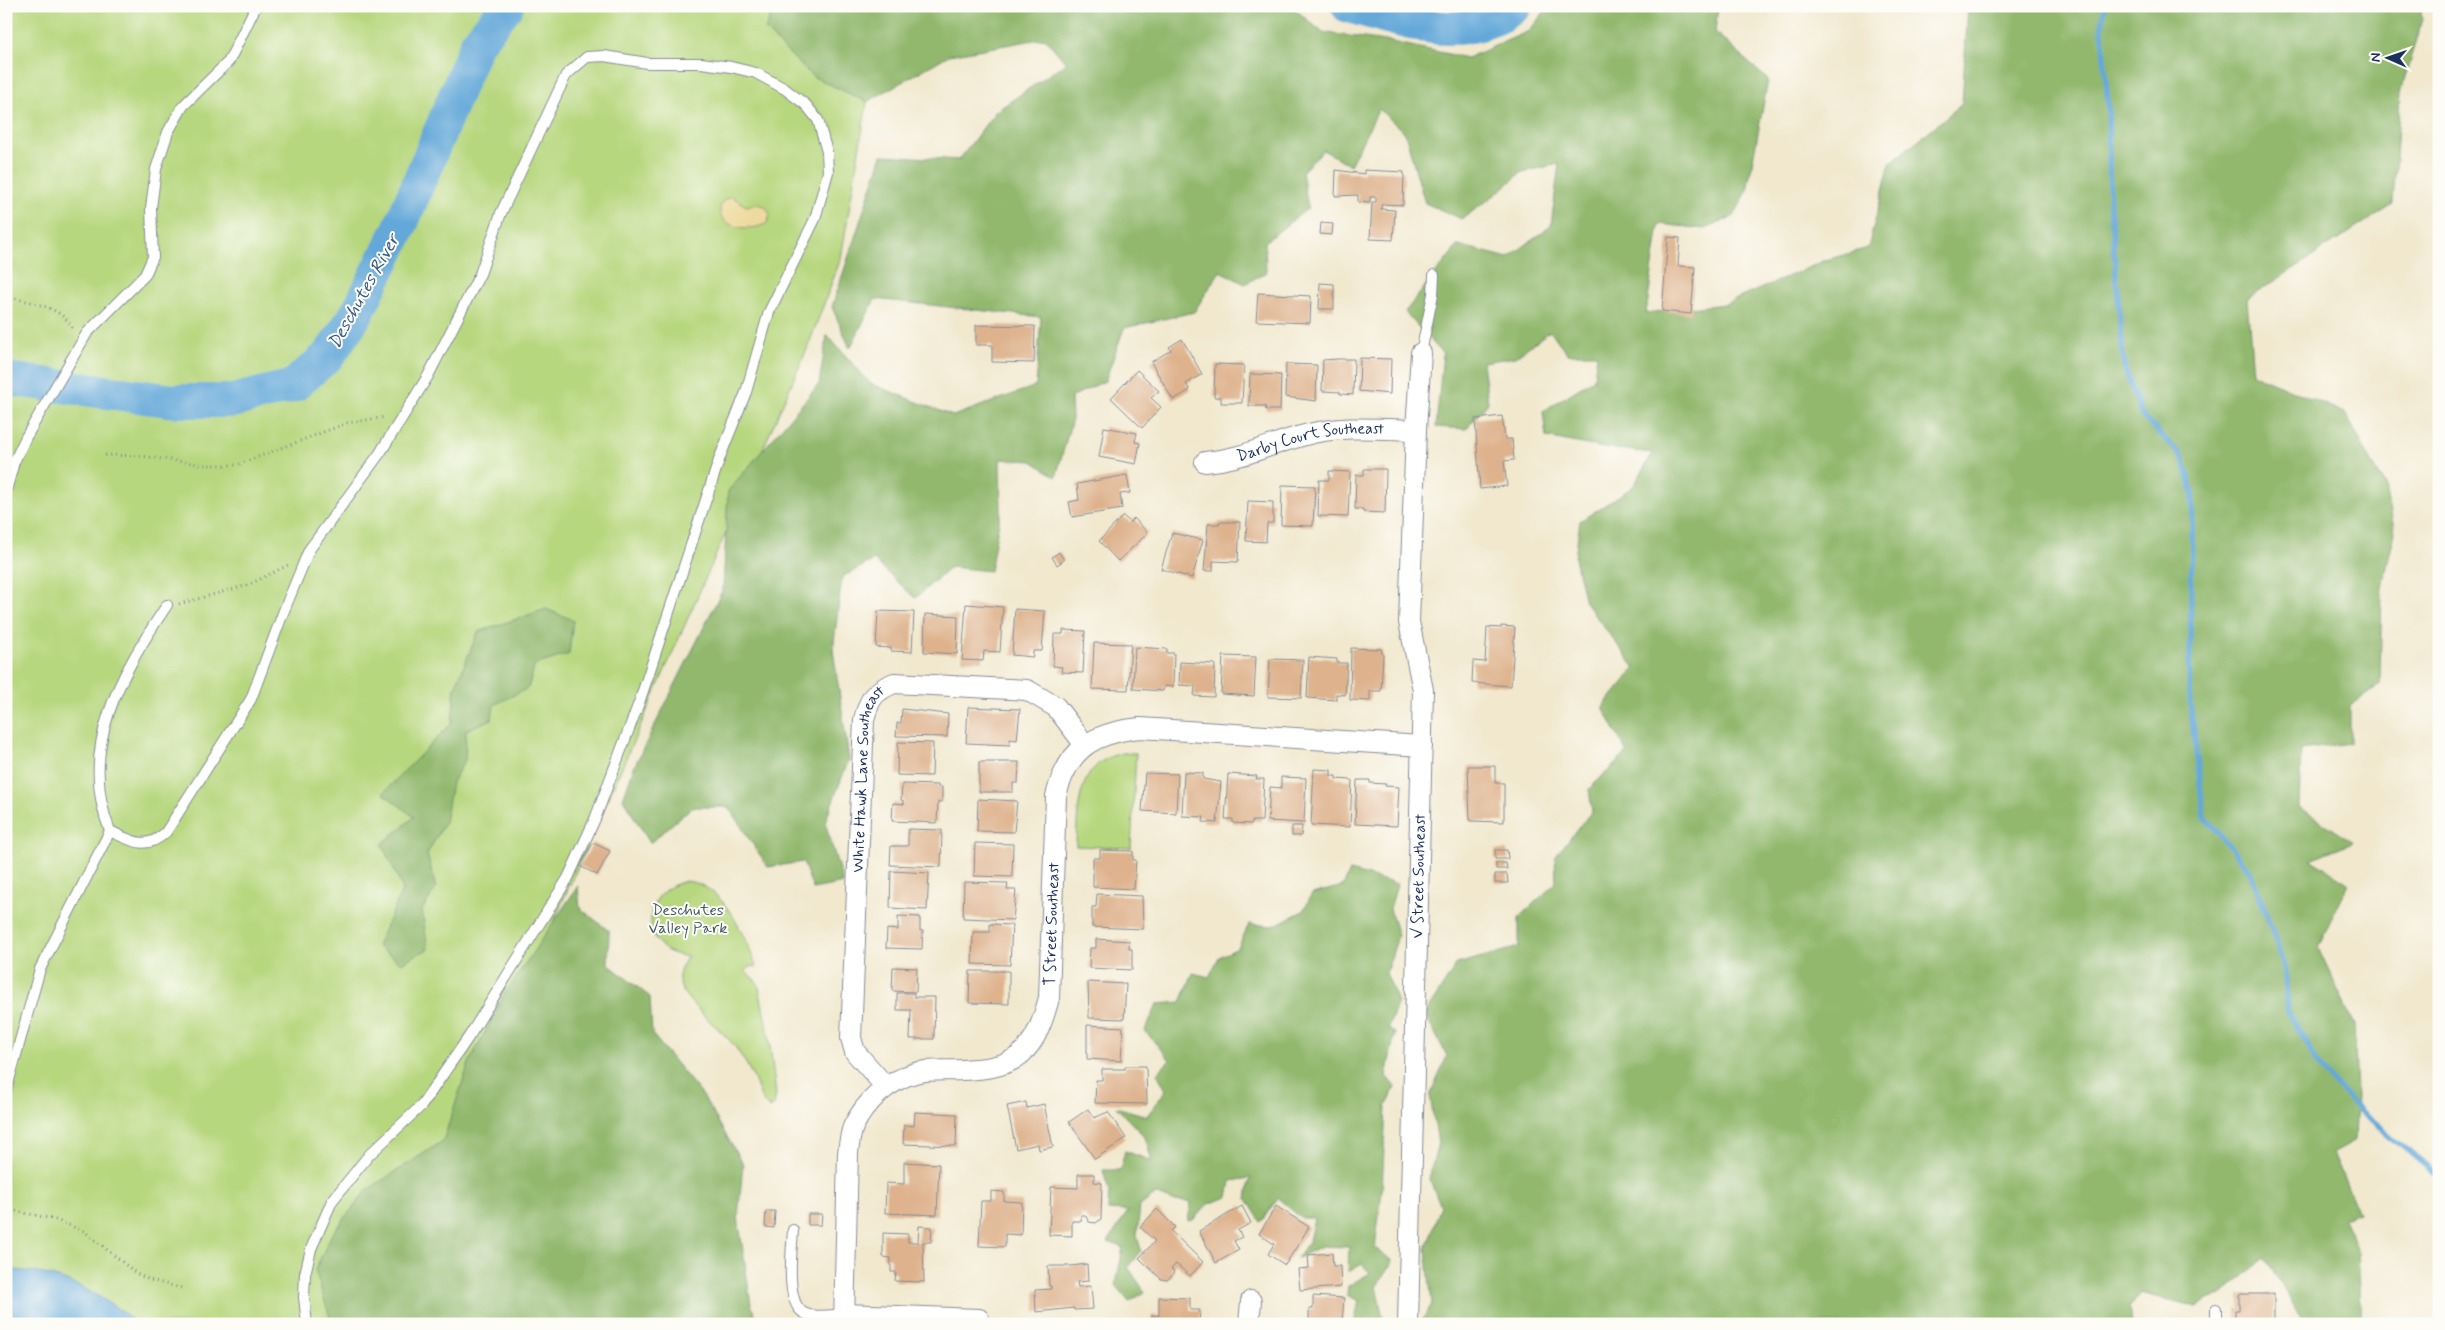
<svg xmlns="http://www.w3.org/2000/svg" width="2445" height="1330" viewBox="0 0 2445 1330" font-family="Mynerve,sans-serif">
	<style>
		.green { fill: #b7d77e; stroke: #69836e }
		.forest { fill: #91b86d; stroke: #567466 }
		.sand { fill: #eeda9e; stroke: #84847e }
		.water { fill: #63a8d9; stroke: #3f6c9c }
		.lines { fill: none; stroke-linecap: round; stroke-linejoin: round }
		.stream { stroke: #63a8d9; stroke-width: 5.5 }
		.river { stroke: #63a8d9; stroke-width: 34 }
		.building { fill: #deb28d }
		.lane-casing { stroke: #868c96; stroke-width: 12 }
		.street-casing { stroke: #868c96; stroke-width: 22 }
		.path { stroke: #868c96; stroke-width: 3; stroke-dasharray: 1 4; stroke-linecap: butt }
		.lane { stroke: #fff; stroke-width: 10 }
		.street { stroke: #fff; stroke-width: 20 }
		.labels { text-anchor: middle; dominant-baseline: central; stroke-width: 4; stroke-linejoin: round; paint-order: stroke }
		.street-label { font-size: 16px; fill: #1b2f5e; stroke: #fdfcf7 }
		.park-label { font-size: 16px; fill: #425966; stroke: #fdfcf7 }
		.water-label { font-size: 18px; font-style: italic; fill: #345989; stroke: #fdfcf7 }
	</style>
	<rect width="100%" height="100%" fill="#fdfcf7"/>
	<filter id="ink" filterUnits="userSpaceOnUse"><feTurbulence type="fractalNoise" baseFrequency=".02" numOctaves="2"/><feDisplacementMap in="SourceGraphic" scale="10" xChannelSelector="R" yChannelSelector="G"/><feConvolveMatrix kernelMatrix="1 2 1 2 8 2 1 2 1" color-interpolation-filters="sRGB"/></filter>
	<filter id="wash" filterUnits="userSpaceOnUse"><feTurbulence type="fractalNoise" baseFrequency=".0096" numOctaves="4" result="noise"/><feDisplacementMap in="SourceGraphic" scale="20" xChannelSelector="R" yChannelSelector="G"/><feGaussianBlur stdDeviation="1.12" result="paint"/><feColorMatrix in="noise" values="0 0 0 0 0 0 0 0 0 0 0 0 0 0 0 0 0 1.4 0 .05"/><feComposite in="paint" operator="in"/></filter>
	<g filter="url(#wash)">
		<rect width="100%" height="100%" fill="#f1e8ce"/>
		<path class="green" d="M6,6H869L867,102L841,258L807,349L453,1149L357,1324H6Z
			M1124,753H1136L1131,848L1076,846C1078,808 1076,761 1124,753Z
			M687,881C726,886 743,935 757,967L752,966L745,971L758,983L769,1037L776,1095L774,1105L770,1108C760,1103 758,1085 752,1075C748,1066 742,1057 736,1048C721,1028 688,1006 680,985C676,974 683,965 688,956C642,956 635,891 687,881Z"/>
		<path class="forest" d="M775,6H1291L1322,32L1392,42L1467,58L1529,31L1549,6H1718L1715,32L1768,80L1747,191L1734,216L1705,229L1659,224L1646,313L1725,304L1826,260L1868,248L1890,163L1962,104L1968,6H2420L2422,19L2400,94L2393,204L2247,299L2253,374L2345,413L2386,488L2395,533L2382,586L2380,685L2350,706V743L2301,750L2299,807L2353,842L2310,859L2348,883L2318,947L2354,1025L2357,1092L2355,1141L2333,1153L2359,1213L2343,1219L2358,1252L2362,1324H2305L2265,1258L2221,1295L2197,1307L2141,1293L2129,1308L2131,1324H1420L1432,1304L1426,1249L1441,1206L1429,1179L1438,1143L1430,1096L1447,1056L1425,1014L1457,964L1519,947V917L1556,883L1555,857L1592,811L1589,789L1627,753L1603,707L1635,668L1585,602L1575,558L1580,521L1633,487L1653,453L1598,447L1546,437L1543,411L1594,379L1597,354H1568L1550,331L1515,357L1483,362L1488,403L1466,429L1436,427L1443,354L1405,312L1458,245L1508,258L1551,226L1559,164L1522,172L1496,194L1462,219L1425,203L1405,133L1379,109L1350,165L1323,150L1302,172L1308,208L1265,242L1266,272L1245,284L1220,271L1194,312L1124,328L1105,381L1071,397L1072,419L1056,477L1032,461L1000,459L1001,510L990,571L951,567L915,598L874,560L842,577L833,650L849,759L825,822L843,883L813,889L803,862L768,867L728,807H692L650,843L623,799L634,767L723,589L728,491L819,384L827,335L871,384L953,416L1036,386L1041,317L875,299L850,348L832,307L882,155L959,160L995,112L1066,63L1045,38L949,55L867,102L812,76L765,30Z
			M546,609L573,620L569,654L535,665L528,688L494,705L492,719L466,730L465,760L452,782L445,822L427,854L436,888L422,910L428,949L401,963L377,946L403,889L382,844L414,817L383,793L452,723L455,687L478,632Z
			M1350,871L1397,884L1390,909L1398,936L1386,973L1398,1002L1388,1028L1395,1033L1386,1076L1395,1087L1386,1107L1382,1190L1375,1248L1393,1261L1376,1287L1384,1322L1354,1324L1359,1301L1347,1295L1348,1286L1370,1273L1362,1264L1348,1272L1349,1247L1322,1246L1297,1258L1309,1241L1314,1218H1301L1278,1198L1261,1222L1247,1199L1250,1178L1231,1181L1228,1197L1208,1204L1193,1220L1188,1221L1191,1202L1173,1201L1156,1194L1140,1206L1137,1236L1141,1250L1128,1267L1145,1292L1129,1302L1116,1285L1123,1247L1108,1242L1128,1211L1108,1210L1109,1191L1103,1170H1120L1125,1151L1152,1161L1145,1137L1116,1107L1147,1116L1166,1090L1157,1073L1170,1060L1145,1031L1157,1004L1181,1002L1193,973L1209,977L1219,957L1238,948L1249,924L1273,926L1303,911L1312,894L1343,886Z
			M578,886L580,908L609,931L608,964L650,997L652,1034L703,1096L743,1164L738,1217L751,1305L760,1324H332L315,1270L332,1234L367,1190L443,1141L469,1063L504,995Z"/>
		<path class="sand" d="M731,196L746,206L757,204L765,206L770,214L768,222C752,235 708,226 723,201Z"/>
		<path class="water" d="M6,1270C56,1269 100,1293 138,1324H6Z"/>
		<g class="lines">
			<path class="stream" d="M2104,6L2102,32L2108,105L2110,206L2124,367L2142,416L2183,457L2193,494L2189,693L2204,816L2250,871L2284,963L2288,1012L2323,1072L2364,1114L2439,1177"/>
			<path class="river" d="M1348,6C1406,21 1462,47 1515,6
				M6,379L175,401H232L293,386L329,355L357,313L400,227L477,43L507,6"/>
		</g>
		<g id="blocks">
			<path class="building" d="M1336,170L1364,174V170L1404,172L1403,205L1382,204L1381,209L1395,210L1393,240L1370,239L1372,202H1376V197H1370V203L1358,202V195L1335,196Z
				M1321,223L1333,224L1332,235L1320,234Z
				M1668,237L1680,238L1678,266L1695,267L1691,314L1662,311Z
				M1320,283L1334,284V309H1319Z
				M1258,293L1311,296L1310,323L1256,321Z
				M976,325L1035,326L1034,363L992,362V345H976Z
				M1182,339L1202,374L1186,384L1190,390L1173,400L1151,362L1171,350L1169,347Z
				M1360,358L1391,359L1390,394L1359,391Z
				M1338,359H1354L1353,395L1340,394V392L1322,391L1323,360Z
				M1215,364L1244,365L1242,403H1221V397H1214Z
				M1286,364L1317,365L1316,401L1285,397Z
				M1137,370L1159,391L1151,398L1161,407L1142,428L1111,398Z
				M1250,374L1281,375L1280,410H1266L1265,406H1249Z
				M1502,416L1505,439H1512L1514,460L1504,461L1507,486L1480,489L1475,419Z
				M1104,427L1137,433L1135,442L1140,443L1136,464L1099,457Z
				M1364,469H1386L1385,513L1363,512V509H1355L1356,475H1364Z
				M1329,471L1350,472L1348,517L1318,516L1319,480H1329Z
				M1127,475L1130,493L1120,494L1122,509L1072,517L1069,502L1079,500L1077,484Z
				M1282,485L1315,486L1313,526L1281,525Z
				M1248,501L1273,502V523H1267L1266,542L1246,541Z
				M1123,516L1130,522L1134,518L1148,533L1118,561L1099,541Z
				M1219,522H1240L1238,562L1213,561V571H1204L1208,524H1219Z
				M1172,533L1203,540L1192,578L1161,569Z
				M1059,552L1064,560L1057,565L1052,557Z
				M966,604L1003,607L1000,652L984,651L983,661L962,660Z
				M1015,609L1045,611L1042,651H1033V657L1012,655Z
				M878,611L914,612L912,652L891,651V648L876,647Z
				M925,614L958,616L957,654L924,652Z
				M1501,626L1515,627L1511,686L1472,683L1473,661L1485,662L1487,627L1501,628Z
				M1063,630L1085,631L1083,673L1061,672L1062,667L1053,666L1054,634H1063Z
				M1094,643L1131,644L1128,690L1092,689Z
				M1135,647L1167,649V653H1174L1173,687L1164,686L1163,691L1133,689Z
				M1351,648L1381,649L1383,655L1381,691H1370V701L1350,700Z
				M1223,656L1256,657L1254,696L1221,694Z
				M1309,657L1337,659V663H1347L1345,695L1336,694V700L1307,698Z
				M1270,659L1303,660L1301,698L1268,697Z
				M1180,662L1215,664L1214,697L1194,696L1195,686L1179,685Z
				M968,707L1020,709L1017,740L1010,739V745L966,743Z
				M902,709L948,714L947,737L896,736L897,723H901Z
				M898,742L933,743L932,776L897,775Z
				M979,762H1019L1018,783H1013V792H979Z
				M1468,766H1495V783H1504V822L1470,821Z
				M1314,769L1331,770V776H1336V779L1352,780L1350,827L1311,825Z
				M1184,772L1203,773V779L1221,782L1217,823L1203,822L1204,817L1182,816Z
				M1145,773L1178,774L1176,813L1142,811Z
				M1228,774L1257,776L1256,779H1264L1262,821H1252V824L1233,823V819H1225Z
				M1281,777L1306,778L1304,823L1268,821L1270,787L1281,788Z
				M1357,780H1370V783L1386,784L1385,786L1399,787L1397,826L1355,824Z
				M902,784L938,785V787H942V802H938L937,823L892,821L893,803L904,804V801L901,800Z
				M978,799L1017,801L1014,832L977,831Z
				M1292,826H1302L1301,836H1292Z
				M908,829L942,830L941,867L890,865L891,846H908Z
				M593,843L610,851L597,875L580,866Z
				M975,843L1013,844L1012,877L974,876Z
				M1100,850L1133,851V860H1136L1134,889L1093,887V858H1100Z
				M1495,850H1507L1508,859H1495Z
				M1496,863H1506L1507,869H1496Z
				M891,871L929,873L927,910L890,908Z
				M1495,874H1507L1508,883H1495Z
				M964,882L1008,883L1007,890H1016L1013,920L963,918Z
				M1097,894L1142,896L1143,929L1092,927V907H1096Z
				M898,916L920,917V931H923L922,949L886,948L887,929L898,930Z
				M990,924L1012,925L1010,965L972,964L973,932H990Z
				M1096,939L1129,941V949H1132V970L1089,968L1090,948H1096Z
				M893,967L917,968L916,992L892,991Z
				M970,971H1009V1004L969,1003Z
				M1088,982L1126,984L1124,1019L1089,1018Z
				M897,993H914V997H935L934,1039H910L911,1010H897Z
				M1087,1025L1123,1027L1121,1061L1087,1059Z
				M1125,1066H1146L1147,1104L1095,1103L1096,1080H1102V1069H1125Z
				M1026,1102L1027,1108L1044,1104L1053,1147L1039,1150L1038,1144L1016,1149L1007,1106Z
				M1088,1109L1094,1118L1108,1112L1126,1138L1095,1159L1069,1122Z
				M915,1112L957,1114L956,1146L903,1144L904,1125L914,1126Z
				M904,1162L939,1164L937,1215L885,1213L886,1183L904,1184Z
				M1078,1174H1094V1182L1102,1183L1101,1219L1096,1223L1089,1222L1085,1215H1081V1221H1072V1236L1049,1235L1051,1187L1078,1188Z
				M991,1191L1004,1192V1201L1022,1202L1021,1235L1005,1234V1247L979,1246L981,1201H991Z
				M1242,1206L1251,1223L1238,1230L1242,1237L1234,1241L1239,1250L1216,1263L1199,1231Z
				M1276,1206L1309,1227L1285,1265L1268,1254L1274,1244L1259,1234Z
				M1157,1209L1175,1227L1171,1231L1203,1262L1190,1276L1176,1264L1171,1269L1174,1271L1172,1276L1167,1280L1161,1279L1139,1258L1155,1241L1140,1227Z
				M766,1211H775L774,1228L765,1227Z
				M808,1214H822L821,1225H808Z
				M919,1226L932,1227L931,1242H923L924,1282L895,1281L896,1272H891V1258L883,1257V1233L908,1234V1242H918Z
				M1332,1253L1333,1266H1340L1341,1287L1300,1290L1298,1269L1309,1268L1308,1255Z
				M1087,1264L1088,1281L1077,1282L1078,1287L1091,1286L1093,1309L1074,1310V1308L1036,1312L1035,1290L1051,1289V1286H1049L1048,1266H1071Z
				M2239,1294H2274V1324H2235V1310H2239Z
				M1313,1296L1344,1298L1342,1324H1309V1309H1313Z
				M1159,1297L1190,1298V1310H1200L1199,1324H1152V1315L1159,1316Z"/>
		</g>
	</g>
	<g filter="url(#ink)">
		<use href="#blocks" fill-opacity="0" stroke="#868c96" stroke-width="1"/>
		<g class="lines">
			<g class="lane-casing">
				<path id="lane" d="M1421,353L1433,294L1434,275
					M6,491L14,462L26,437L87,333L145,275L153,257L151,208L156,169L168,132L183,106L229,61L256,6
					M167,605C121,674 77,748 110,831C132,841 146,851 166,832L251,699L283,613L309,550L380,453L428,376L480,274L501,213L566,75L587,57L604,56L647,63H701L731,67L756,73L785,89L806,105L818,120L827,152L828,172L815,219L769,312L746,392L720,457L640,700L595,819L568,878L470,1035L422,1105L369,1155L332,1201L311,1249L305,1274L304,1297L307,1324
					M6,1091L40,969L110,831
					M793,1230C792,1250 784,1306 806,1314C817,1318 832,1315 844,1314
					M2216,1324V1309"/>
			</g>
			<g class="street-casing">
				<g id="street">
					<path id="s1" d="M1205,462C1243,459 1269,444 1305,435C1342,425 1378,429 1416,430"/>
					<path id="s2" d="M886,1087L855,1052L851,1038L864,719C870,698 873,692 894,683L1027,690L1056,707L1085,745"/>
					<path d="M844,1314L979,1319"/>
					<path id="s3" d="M844,1324L848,1153C849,1145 850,1135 853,1127C865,1102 888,1081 915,1073C929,1069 946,1071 961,1070C980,1069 1004,1068 1020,1055C1037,1040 1043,1020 1049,998L1056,796C1068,748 1093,733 1140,728L1422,746"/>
					<path d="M1249,1324L1251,1301"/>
					<path id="s4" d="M1408,1324L1423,690L1409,622L1416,430L1421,353"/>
				</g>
			</g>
			<path class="path" d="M6,296C30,303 61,305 73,329
				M105,455L141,456L205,465H237L347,423L386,417
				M179,604L248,585L288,565
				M6,1209L53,1219L84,1231L137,1274L150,1280L182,1288"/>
			<use href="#lane" class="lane"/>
			<use href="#street" class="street"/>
		</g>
	</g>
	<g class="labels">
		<g class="street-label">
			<text stroke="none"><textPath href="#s1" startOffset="108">Darby Court Southeast</textPath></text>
			<text stroke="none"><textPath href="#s2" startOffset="322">White Hawk Lane Southeast</textPath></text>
			<text stroke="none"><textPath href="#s4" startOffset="448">V Street Southeast</textPath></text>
			<text stroke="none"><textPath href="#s3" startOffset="529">T Street Southeast</textPath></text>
		</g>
		<g class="park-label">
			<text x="688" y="910">Deschutes<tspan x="688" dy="18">Valley Park</tspan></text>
		</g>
		<g class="water-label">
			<text transform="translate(364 292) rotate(-61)">Deschutes River</text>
		</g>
	</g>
	<rect width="2445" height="1330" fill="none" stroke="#fdfcf7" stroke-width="25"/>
	<g transform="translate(2388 58) rotate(272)" stroke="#fdfcf7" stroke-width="4" paint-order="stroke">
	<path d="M0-4L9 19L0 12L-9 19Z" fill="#1b2f5e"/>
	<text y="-8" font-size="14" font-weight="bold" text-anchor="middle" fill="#1b2f5e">N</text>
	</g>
</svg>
